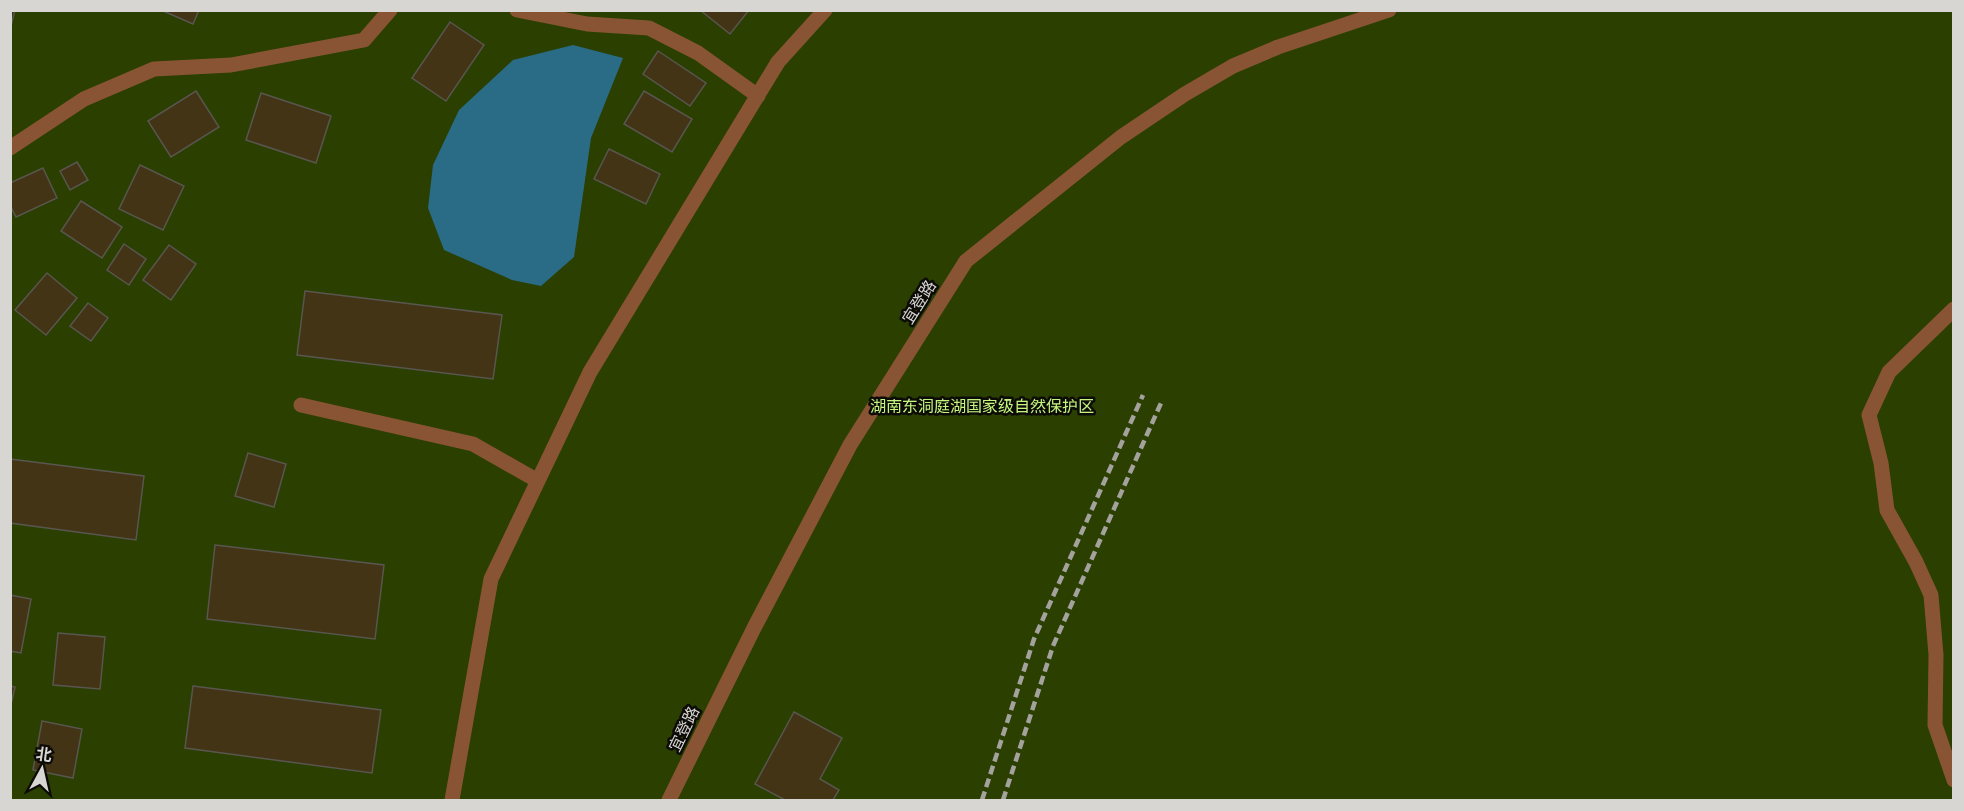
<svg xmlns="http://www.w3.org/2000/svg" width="1964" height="811" viewBox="0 0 1964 811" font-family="'Fira Sans','Noto Sans SC',sans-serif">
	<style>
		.green { fill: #2a3f00 }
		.water { fill: #2a6b85 }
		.building { fill: #423414; stroke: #59564f; stroke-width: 1.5 }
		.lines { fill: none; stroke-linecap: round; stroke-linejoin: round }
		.service { stroke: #895434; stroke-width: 15 }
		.minor { stroke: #895434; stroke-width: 15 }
		.tertiary { stroke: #895434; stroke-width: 15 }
		.rail { stroke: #a4a29d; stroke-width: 4.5; stroke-dasharray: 9 4.5; stroke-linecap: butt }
		.labels { text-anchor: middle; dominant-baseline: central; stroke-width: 5; stroke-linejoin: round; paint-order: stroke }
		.street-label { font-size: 16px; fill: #d8d6d2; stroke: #0c0b08 }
		.park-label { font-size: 16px; fill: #c5f67e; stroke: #0c0b08 }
	</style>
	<rect width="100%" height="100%" fill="#24211b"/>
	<path class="green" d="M10,11H1953V800H11Z"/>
	<path class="water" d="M573,45L623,58L591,138L574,257L541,286L512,280L444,250L428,208L433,165L459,110L513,60Z"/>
	<path class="building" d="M10,10H15L10,30Z
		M161,10H199L193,24Z
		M700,10H749L730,34Z
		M450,22L484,45L446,101L412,78Z
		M658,51L706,83L690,106L643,74Z
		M196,91L219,127L171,157L148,121Z
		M644,91L692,119L672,152L624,124Z
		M261,93L331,116L316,163L246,140Z
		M609,149L660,174L646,204L594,179Z
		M77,162L88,180L70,190L60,171Z
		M140,165L184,186L163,230L119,209Z
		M43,168L57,198L16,217L10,205V183Z
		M81,201L122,227L102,258L61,231Z
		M124,244L146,259L129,285L107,270Z
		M169,245L196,264L171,300L143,280Z
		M47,273L77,298L46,335L15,310Z
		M305,291L502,315L493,379L297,355Z
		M88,303L108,318L91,341L70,326Z
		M248,453L286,464L274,507L235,496Z
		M10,459L144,476L136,540L10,523Z
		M215,545L384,565L375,639L207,619Z
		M10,595L31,599L21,653L10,651Z
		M58,633L105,637L100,689L53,685Z
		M10,686L15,687L10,709Z
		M193,686L381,710L372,773L185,748Z
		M794,712L842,738L820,779L839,790L833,800H785L755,784Z
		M42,721L82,729L73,778L33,770Z"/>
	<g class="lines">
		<path class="service" d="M1954,309L1889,372L1869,415L1881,463L1887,510L1916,562L1931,595L1936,655L1935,725L1954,780"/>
		<path class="minor" d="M517,10L587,24L649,28L698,53L758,96
			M10,148L84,99L154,69L231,65L364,40L390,10
			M301,405L473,444L538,481
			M452,800L491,579L590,372L778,62L825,10"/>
		<path class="tertiary" d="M669,800L754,628L850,445L966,261L1121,137L1185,94L1233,66L1278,47L1389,10"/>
		<path class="rail" d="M982,800L1034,639L1143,395
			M1003,800L1053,646L1161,403"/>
	</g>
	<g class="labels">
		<g class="street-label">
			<text transform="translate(919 302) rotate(-58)">宜登路</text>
			<text transform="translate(684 729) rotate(-64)">宜登路</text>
		</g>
		<g class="park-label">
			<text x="982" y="406">湖南东洞庭湖国家级自然保护区</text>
		</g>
	</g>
	<rect width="1964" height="811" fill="none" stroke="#d8d6d2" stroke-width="24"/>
	<g transform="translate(42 769) rotate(8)" stroke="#0c0b08" stroke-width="4.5" paint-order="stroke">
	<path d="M0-4.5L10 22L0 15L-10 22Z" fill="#d8d6d2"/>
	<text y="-9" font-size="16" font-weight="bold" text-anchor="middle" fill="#d8d6d2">北</text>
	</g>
</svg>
